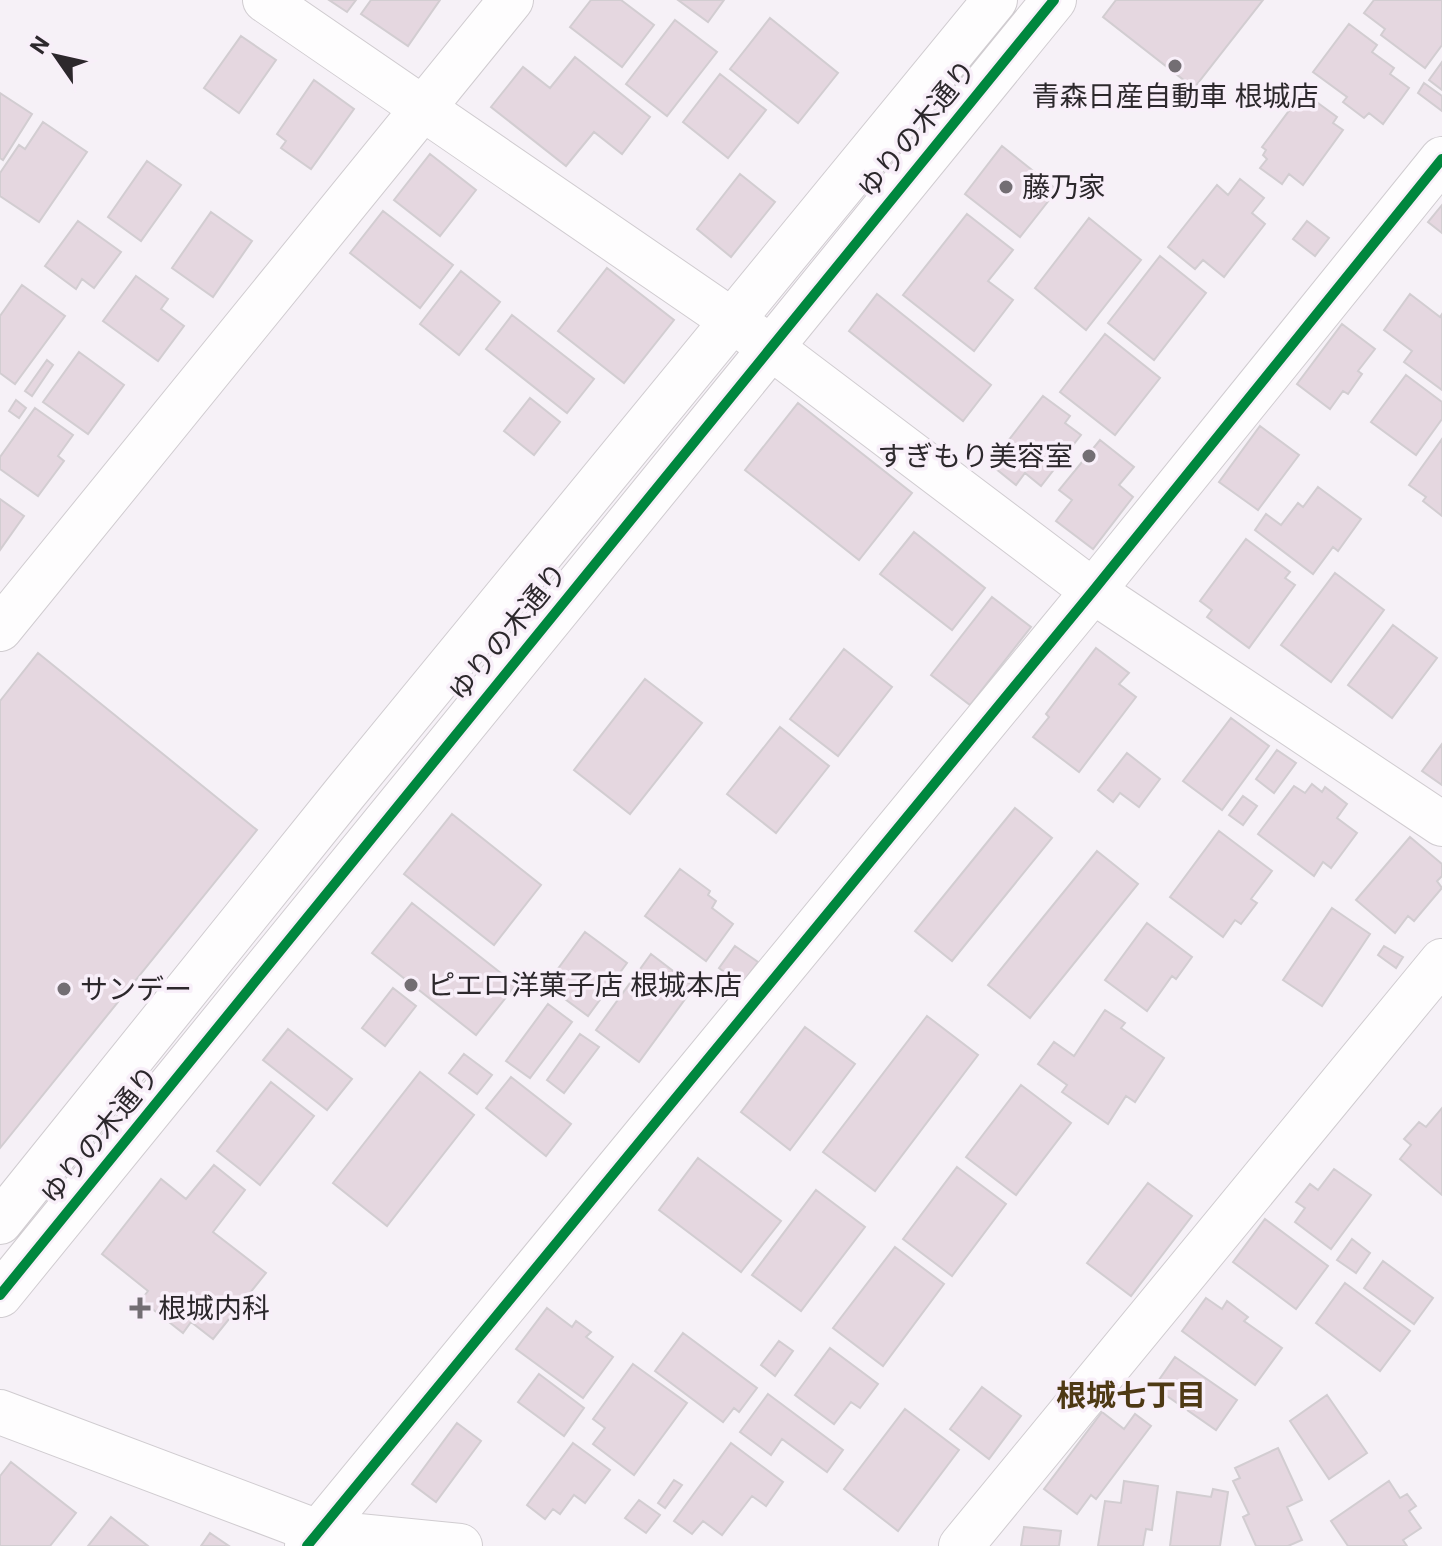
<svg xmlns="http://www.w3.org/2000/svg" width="1442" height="1546" viewBox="0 0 1442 1546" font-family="Roboto,'Noto Sans JP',sans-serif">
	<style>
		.building { fill: #e5d7e0; stroke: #d2cdd1; stroke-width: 2 }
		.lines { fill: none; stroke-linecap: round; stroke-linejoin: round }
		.minor-casing { stroke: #d0ccd0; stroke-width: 46 }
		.tertiary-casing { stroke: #d0ccd0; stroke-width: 46 }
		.minor { stroke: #fefdfe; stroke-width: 44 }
		.tertiary { stroke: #fefdfe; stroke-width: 44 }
		.cycleway-casing { stroke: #f8eff9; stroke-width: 15 }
		.cycleway { stroke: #00873e; stroke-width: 10 }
		.poi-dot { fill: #736e73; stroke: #f8eff9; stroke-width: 3 }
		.labels { text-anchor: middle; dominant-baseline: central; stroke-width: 7; stroke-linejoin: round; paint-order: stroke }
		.poi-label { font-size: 28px; fill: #2c282c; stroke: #f8eff9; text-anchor: start }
		.street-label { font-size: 28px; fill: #2c282c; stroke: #f8eff9 }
		.neighbourhood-label { font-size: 30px; font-weight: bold; fill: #4e3914; stroke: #f8eff9 }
	</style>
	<rect width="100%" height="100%" fill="#f6f1f7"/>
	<path class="building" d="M329,0H356L347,12Z
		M371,0H440L408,46L361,14Z
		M591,0H621L654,25L622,67L570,27Z
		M678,0H724L708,22Z
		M1116,0H1263L1194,88L1103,17Z
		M1374,0H1442V45L1425,68L1381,35L1385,29L1364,13Z
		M770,18L838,73L798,123L730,69Z
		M675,20L717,52L667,116L626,84Z
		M1349,24L1377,45L1372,52L1394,68L1390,74L1409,88L1383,124L1369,113L1364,118L1343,102L1347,97L1313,72Z
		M241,36L276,60L239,113L204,88Z
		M575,57L650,117L622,154L594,132L566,166L491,107L523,67L550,88Z
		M1442,62V90L1429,80Z
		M720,74L766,110L728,158L683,122Z
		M314,80L354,109L311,169L281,148L286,141L277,134Z
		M1424,83L1442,96V111L1418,93Z
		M1303,92L1337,117L1333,123L1343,130L1303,185L1289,174L1282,184L1260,168L1267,159L1263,155L1266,150L1262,147Z
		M0,93L32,114L3,160L0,158Z
		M43,122L87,152L39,222L0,196V173L19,145L25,149Z
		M1002,146L1057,190L1020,237L965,194Z
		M430,154L476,190L440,236L394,200Z
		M147,161L181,185L141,241L108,217Z
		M740,174L775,202L731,257L697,229Z
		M1240,179L1264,198L1252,213L1265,224L1224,277L1203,260L1195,269L1168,247L1217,185L1228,195Z
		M1442,205V233L1428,222Z
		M383,211L453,265L420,308L350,253Z
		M211,212L252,241L213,297L172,268Z
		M967,214L1013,250L988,281L1013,300L974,351L903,295Z
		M1089,218L1141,260L1086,330L1035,288Z
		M78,221L121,252L94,288L82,279L76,289L45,266Z
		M1307,221L1329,238L1315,256L1293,239Z
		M1160,256L1206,293L1154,360L1108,323Z
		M607,268L674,320L624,383L558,331Z
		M461,271L500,302L459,355L420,324Z
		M136,276L168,299L161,309L184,326L158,361L103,321Z
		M22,285L65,316L15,384L0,373V316Z
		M877,294L991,385L963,421L849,331Z
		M1410,294L1440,317L1442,314V390L1404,362L1412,351L1384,330Z
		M512,315L594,379L567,413L486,349Z
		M1342,324L1375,349L1358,371L1362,374L1348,394L1343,391L1330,409L1297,384Z
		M1105,334L1160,378L1115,435L1060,392Z
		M79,352L124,385L88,434L43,402Z
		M47,360L53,365L32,396L25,391Z
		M1406,375L1442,402V419L1416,455L1371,422Z
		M1043,396L1070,416L1065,423L1081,435L1041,486L1025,473L1016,485L990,464Z
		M530,398L560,422L534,455L504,431Z
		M16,400L26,408L19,418L9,411Z
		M798,403L912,493L859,560L745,470Z
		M35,408L73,435L58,456L64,461L38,496L0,469V457Z
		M1260,426L1299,455L1258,510L1219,482Z
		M1442,439V516L1423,501L1426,497L1409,485Z
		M1100,440L1134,467L1119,485L1133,497L1093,549L1056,521L1072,500L1059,490Z
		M1318,487L1361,519L1338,551L1333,547L1313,574L1255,530L1266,514L1281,525L1298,503L1303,507Z
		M0,499L24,516L0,550Z
		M914,532L985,588L952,630L880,574Z
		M1246,539L1290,572L1285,578L1295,585L1249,648L1207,617L1212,610L1200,601Z
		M1335,573L1384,610L1331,682L1281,645Z
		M992,597L1031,627L970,705L931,675Z
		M1393,625L1437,658L1392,718L1348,685Z
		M1096,648L1129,673L1119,684L1136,697L1079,772L1033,737L1049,717L1046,714Z
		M844,649L892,687L838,756L790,719Z
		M38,653L257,830L0,1148V701Z
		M645,679L702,723L630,814L574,770Z
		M1231,718L1269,746L1222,810L1183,781Z
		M780,727L829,766L776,833L727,794Z
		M1442,744V785L1422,771Z
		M1277,750L1296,763L1274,793L1256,779Z
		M1127,753L1160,779L1139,807L1120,793L1113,802L1098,790Z
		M1312,784L1322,792L1325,787L1347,804L1337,818L1357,833L1331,868L1323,862L1314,876L1258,834L1294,786L1305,793Z
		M1243,796L1257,806L1243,825L1229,815Z
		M1015,808L1052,838L952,961L915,931Z
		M452,814L541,885L494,945L404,874Z
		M1219,831L1272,871L1251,899L1257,903L1241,924L1235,920L1223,937L1170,897Z
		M1410,837L1442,864V876L1437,881L1442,888L1414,921L1408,916L1395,933L1356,900Z
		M1097,851L1138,884L1030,1018L988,985Z
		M680,869L710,891L708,895L716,901L712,908L733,924L706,961L645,916Z
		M412,903L516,985L476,1035L372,953Z
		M1332,908L1370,934L1322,1006L1283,980Z
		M1147,923L1192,957L1176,979L1172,976L1147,1011L1105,980Z
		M585,932L627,963L588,1016L546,985Z
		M735,946L758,962L741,985L719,968Z
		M1384,946L1403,957L1396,968L1378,955Z
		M651,954L694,987L639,1062L596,1030Z
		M393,988L416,1006L385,1046L362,1028Z
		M548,1004L572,1022L530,1078L506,1061Z
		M1105,1010L1125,1023L1121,1028L1164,1058L1135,1102L1126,1096L1108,1124L1062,1092L1067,1085L1038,1064L1054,1042L1074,1056Z
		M927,1016L978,1055L875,1191L823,1152Z
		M805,1027L855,1064L790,1150L741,1112Z
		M288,1029L352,1079L327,1110L263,1060Z
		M580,1034L599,1047L564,1093L547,1080Z
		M464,1054L492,1075L477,1094L449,1073Z
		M420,1072L474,1115L387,1226L333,1183Z
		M511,1077L571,1124L546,1156L486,1108Z
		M271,1082L314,1116L260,1185L217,1151Z
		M1021,1085L1071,1123L1016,1195L966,1157Z
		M1442,1108V1195L1400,1159L1411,1145L1404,1139L1419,1122L1426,1127Z
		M698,1158L781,1221L741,1272L659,1210Z
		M214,1165L245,1190L213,1232L266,1273L213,1339L191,1322L183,1333L141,1300L148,1291L102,1254L161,1179L186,1199Z
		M957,1167L1006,1204L952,1276L903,1239Z
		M1334,1169L1371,1195L1331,1249L1295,1222L1305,1208L1296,1202L1310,1184L1318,1190Z
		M1148,1183L1192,1216L1131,1296L1087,1263Z
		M816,1190L865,1227L801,1311L752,1275Z
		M1265,1219L1328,1266L1296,1309L1233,1262Z
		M1352,1239L1370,1253L1356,1273L1337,1260Z
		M895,1247L944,1284L883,1366L833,1328Z
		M1383,1261L1433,1298L1414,1324L1364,1288Z
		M1345,1283L1410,1331L1380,1371L1316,1323Z
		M1206,1298L1222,1309L1227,1301L1248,1317L1244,1321L1282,1348L1255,1385L1182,1331Z
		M547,1308L572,1327L576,1321L591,1332L586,1337L613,1357L583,1398L516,1349Z
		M683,1333L757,1388L739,1412L734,1408L723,1422L655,1371Z
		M779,1341L793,1351L775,1376L761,1365Z
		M830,1348L878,1384L860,1408L851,1402L834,1424L795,1395Z
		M1175,1357L1237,1400L1216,1430L1154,1387Z
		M633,1364L687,1403L634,1475L593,1444L605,1428L593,1419Z
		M539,1374L584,1408L564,1436L518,1402Z
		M982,1387L1021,1416L989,1459L950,1429Z
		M768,1394L843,1450L827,1472L782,1439L771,1455L740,1432Z
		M1327,1395L1367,1453L1329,1479L1290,1421Z
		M905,1409L959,1450L898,1531L844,1489Z
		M1102,1412L1124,1429L1135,1414L1151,1426L1096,1499L1091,1495L1077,1514L1044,1489Z
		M457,1423L481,1441L436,1502L412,1484Z
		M573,1443L610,1470L585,1503L574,1495L560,1514L553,1509L545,1519L527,1505Z
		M731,1443L783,1482L766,1506L752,1496L722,1535L703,1521L692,1534L674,1521Z
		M1278,1448L1302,1500L1287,1507L1302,1540L1288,1546H1256L1243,1517L1249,1514L1233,1481L1240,1478L1235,1468Z
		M11,1462L76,1513L50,1546H0V1476Z
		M674,1480L682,1485L665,1508L658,1503Z
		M1124,1481L1158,1486L1152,1530L1146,1529L1143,1546H1098L1105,1501L1121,1503Z
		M1389,1481L1400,1498L1407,1494L1416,1506L1409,1511L1421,1528L1403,1540L1407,1546H1348L1331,1521Z
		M1213,1489L1228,1492L1220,1546H1170L1177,1492L1211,1497Z
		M639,1500L660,1515L646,1533L625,1518Z
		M111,1517L148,1546H88Z
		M1024,1527L1061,1531L1059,1546H1021Z
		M210,1533L229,1546H201Z"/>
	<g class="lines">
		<g class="minor-casing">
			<path id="minor" d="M265,0L769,346L1093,591L1442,824
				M0,629L511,0
				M307,1546L1093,591L1442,159
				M961,1546L1442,961"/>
		</g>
		<g class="tertiary-casing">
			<path id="tertiary" d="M0,1222L345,793L995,0
				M0,1295L1054,0
				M0,1412L318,1532L460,1546"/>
		</g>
		<use href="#minor" class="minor"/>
		<use href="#tertiary" class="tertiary"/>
		<g class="cycleway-casing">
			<path id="cycleway" d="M0,1295L1054,0
				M307,1546L1093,591L1442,159"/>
		</g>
		<use href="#cycleway" class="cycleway"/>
	</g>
	<g class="poi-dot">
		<circle cx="1175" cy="66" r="8"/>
		<circle cx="1006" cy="187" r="8"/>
		<circle cx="1089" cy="456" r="8"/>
		<circle cx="411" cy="985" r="8"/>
		<circle cx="64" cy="989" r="8"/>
		<path d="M136 1296h8v8h8v8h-8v8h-8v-8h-8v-8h8z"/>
	</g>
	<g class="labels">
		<g class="poi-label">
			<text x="1175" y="96" text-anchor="middle">青森日産自動車 根城店</text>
			<text x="1022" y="187">藤乃家</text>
			<text x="1073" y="456" text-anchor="end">すぎもり美容室</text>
			<text x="427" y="985">ピエロ洋菓子店 根城本店</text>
			<text x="80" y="989">サンデー</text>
			<text x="158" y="1308">根城内科</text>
		</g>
		<g class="street-label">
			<text transform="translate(917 129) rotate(-51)">ゆりの木通り</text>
			<text transform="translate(508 632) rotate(-51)">ゆりの木通り</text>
			<text transform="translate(100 1135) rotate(-51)">ゆりの木通り</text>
		</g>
		<g class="neighbourhood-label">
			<text x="1131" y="1395">根城七丁目</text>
		</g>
	</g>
	<g transform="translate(56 56) rotate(304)" stroke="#f8eff9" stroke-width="6" paint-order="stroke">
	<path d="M0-6L14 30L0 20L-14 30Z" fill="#2c282c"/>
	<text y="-12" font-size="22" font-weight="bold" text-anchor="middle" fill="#2c282c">N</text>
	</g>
</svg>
